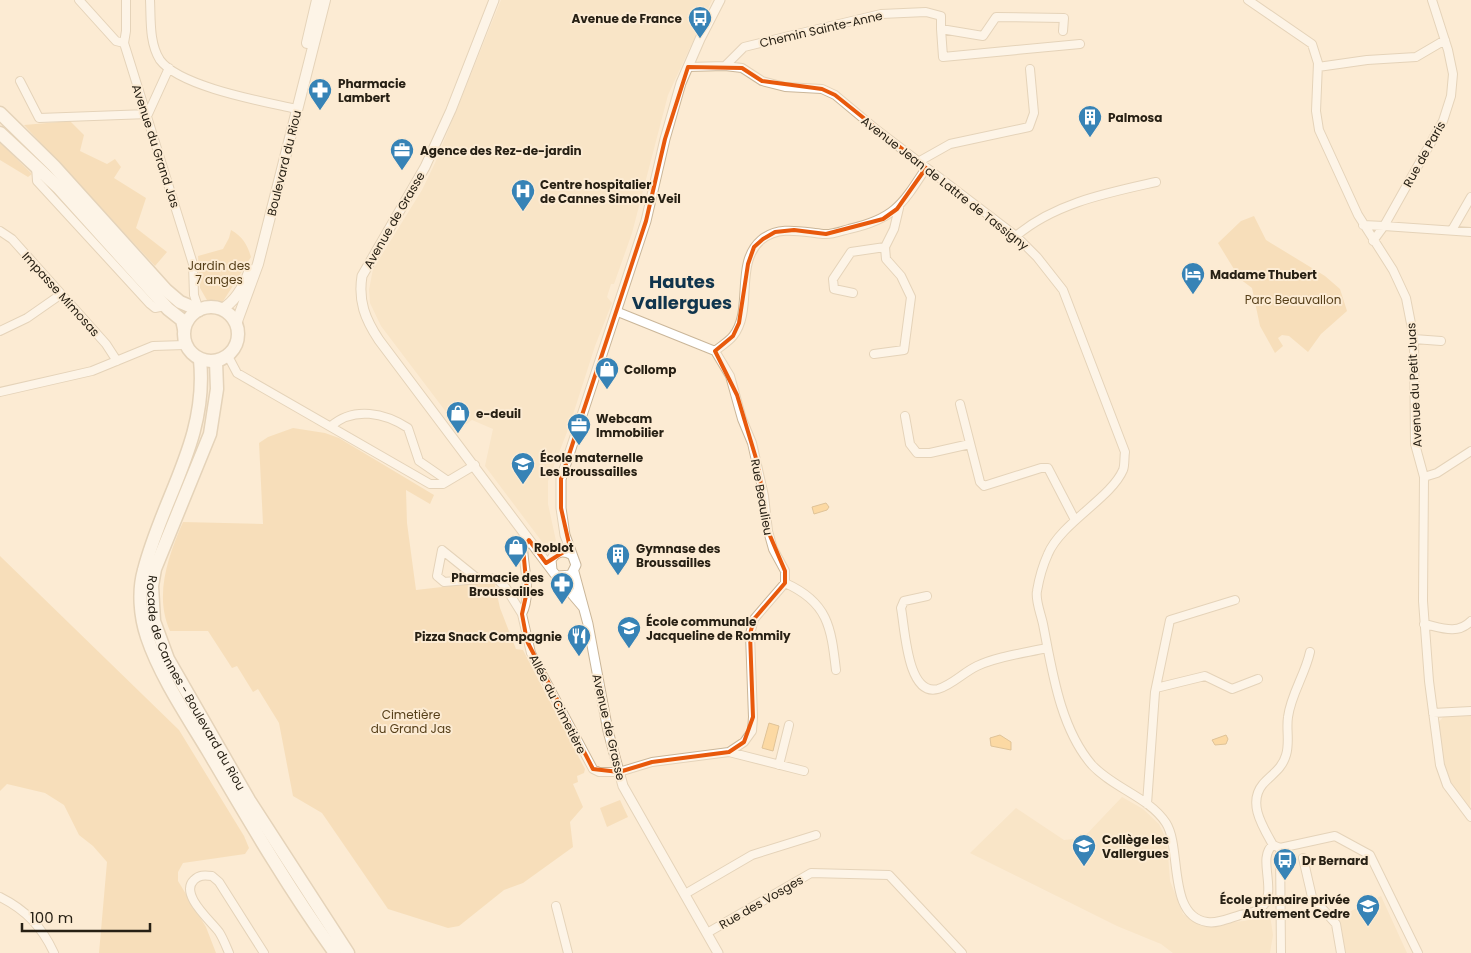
<svg xmlns="http://www.w3.org/2000/svg" width="1471" height="953" viewBox="0 0 1471 953" font-family="Poppins,sans-serif">
	<style>
		.built { fill: #f6ddb8 }
		.green { fill: #f1cf9c }
		.water { fill: #fdc368; stroke: #bd924f }
		.lines { fill: none; stroke-linecap: round; stroke-linejoin: round }
		.minor-casing { stroke: #cab699; stroke-width: 10 }
		.tertiary-casing { stroke: #cab699; stroke-width: 11 }
		.secondary-casing { stroke: #cab699; stroke-width: 12 }
		.trunk-casing { stroke: #cab699; stroke-width: 15 }
		.minor { stroke: #fff; stroke-width: 8 }
		.tertiary { stroke: #fff; stroke-width: 9 }
		.secondary { stroke: #fff; stroke-width: 10 }
		.trunk { stroke: #fff; stroke-width: 12 }
		.marked { fill: none; stroke: #e8590c; stroke-width: 4; stroke-linejoin: round }
		.labels { text-anchor: middle; dominant-baseline: central; stroke-width: 4; stroke-linejoin: round; paint-order: stroke }
		.poi-label { font-size: 12px; font-weight: bold; fill: #272014; stroke: #fcebd3; text-anchor: start }
		.street-label { font-size: 12px; fill: #272014; stroke: #fcebd3 }
		.park-label { font-size: 12px; fill: #563f19; stroke: #fcebd3 }
		.district-label { font-size: 18px; font-weight: bold; fill: #10354d; stroke: #fcebd3 }
	</style>
	<rect width="100%" height="100%" fill="#fcebd3"/>
	<path class="built" d="M501,0H712L668,95L632,233L614,284H611L607,297L612,303L595,346L569,427L548,481V504L556,541L546,547L485,466L493,429L472,420L459,429L381,326L370,303L369,290L373,269L422,190L435,163Z
		M1444,716H1471L1470,809L1449,782L1444,768L1438,723Z
		M1122,797L1143,809L1159,824L1167,841L1170,881L1183,914L1201,926L1244,921L1270,915L1273,935L1270,953H1173L1161,944L1117,926L970,853L1016,808L1064,840L1083,838Z
		M1381,896L1407,953H1346L1338,917H1347L1349,912Z"/>
	<path class="green" d="M70,121L84,135L80,151L107,164L115,159L121,167L114,178L146,198L136,228L167,252L155,266L24,125Z
		M0,142L32,174L28,177L0,160Z
		M1254,216L1266,240L1325,276L1340,289L1347,311L1321,334L1308,352L1289,336L1282,335L1278,338L1283,346L1275,353L1260,326L1252,288L1240,279L1218,243L1241,221Z
		M231,230C243,237 247,244 251,257L222,303L208,302L200,288L198,256L223,249L229,238Z
		M293,428L325,433L339,438L434,495L430,504L406,490L407,523L416,590L494,581L500,608L516,649L523,650L585,769L584,773L577,776L578,782L573,784L583,807L570,822L573,847L523,883L504,890L459,926L448,928L388,909L322,813L293,796L279,723L258,689L253,692L237,666L232,668L208,631H170C154,596 168,556 183,522L263,524L259,443L268,437Z
		M0,556L179,730L244,836L249,848L245,854L183,863L178,872V881L206,927L216,953H99L107,862L93,846L79,835L64,805L45,793L7,784L0,791Z
		M620,800L628,817L607,827L600,808Z"/>
	<path class="water" d="M826,503L829,507L827,510L814,514L812,507Z
		M769,723L779,726L773,751L762,748Z
		M1000,735L1011,742V750L991,746L990,738Z
		M1226,735L1228,739L1226,744L1215,745L1212,740Z"/>
	<g class="lines">
		<g class="minor-casing">
			<path id="minor" d="M79,0L116,41L124,43
				M126,0V31L124,43L193,264L194,295L199,310
				M150,0C151,19 149,43 160,60C179,86 260,101 292,108
				M1248,0L1312,44L1318,63L1316,111L1319,130L1358,215L1393,270L1406,298L1414,339L1415,444L1424,477L1423,601L1429,681L1440,765L1447,785L1471,817
				M941,29L943,57L1080,44
				M725,66L744,47L789,36L881,14L926,12L941,16V29L983,36L996,17L1064,18L1063,31
				M688,67L725,66L742,68L762,81L785,87L822,89L835,95L877,130L1016,236L1037,257L1063,290L1125,452C1124,457 1125,465 1123,470C1111,498 1061,523 1048,554C1043,565 1039,579 1037,591C1035,600 1041,614 1043,624C1052,670 1060,728 1092,765C1113,788 1149,797 1166,823C1182,848 1167,916 1207,922C1217,924 1230,918 1240,915C1246,914 1256,912 1261,908C1279,892 1256,858 1273,845L1280,848
				M1318,67L1367,60L1416,57L1445,40
				M20,81L39,118L148,114L169,68
				M918,162L950,144L1029,127L1034,113L1030,69
				M36,166L37,181L150,304L155,308L165,306
				M1363,225L1384,226L1443,121L1451,96L1453,74L1448,50L1432,0
				M1452,230L1471,197
				M0,231L12,239L106,344L117,361
				M1016,236C1055,203 1107,193 1156,182
				M1373,241L1384,226L1471,232
				M853,293L834,289L833,279L851,252L885,247
				M618,312L715,351
				M0,331L27,318L60,295
				M1414,339L1441,341
				M715,351C721,346 728,342 733,336C754,310 734,263 761,240C779,225 802,232 823,234C832,235 841,231 849,229C894,219 902,205 926,168
				M874,354L904,350L911,297L901,276L886,259L885,247L894,229L899,208
				M228,356L237,373L430,484H443L475,465
				M0,392L92,371L153,346L185,345
				M960,404L980,482L984,486L1041,468H1048L1075,520
				M905,416L910,444L917,453H930L970,444
				M331,426C354,406 385,413 408,428L419,461L448,481
				M1424,477L1437,473L1471,451
				M478,579L442,550L437,576L444,582L491,578L498,580L506,588L522,614L531,653L593,769L599,772H619L652,762L729,752L744,742L752,731L753,717L750,634L754,619L785,583V571L773,549L768,531L764,496L752,443L742,419L730,376L715,351
				M785,583C828,602 831,627 836,670
				M927,596L904,601L901,608C905,628 907,697 938,689C952,685 964,672 977,666C998,656 1025,653 1047,648
				M522,614C532,594 524,569 523,548L529,540
				M1424,624C1442,628 1457,635 1471,621
				M1156,688L1205,676L1232,689L1258,679
				M1433,713L1471,711
				M729,752L804,771
				M779,765L789,725
				M1147,804L1155,692L1170,620L1235,600
				M1273,845C1263,827 1247,803 1263,784C1272,774 1282,769 1286,755C1290,743 1286,729 1288,717C1291,694 1305,675 1310,652
				M1280,848L1335,836L1370,855L1418,953
				M1280,848L1281,953
				M1303,858L1312,897L1336,924L1341,953
				M685,894L752,855L816,835
				M0,897C26,910 42,927 54,953
				M556,906L568,953
				M707,933L811,873L889,875L962,953
				M229,953C226,946 223,938 219,932C211,921 179,894 194,880C199,875 204,875 212,876L219,882L264,953"/>
		</g>
		<g class="tertiary-casing">
			<path id="tertiary" d="M494,0L451,110L425,167L362,276C358,301 365,319 379,340L554,573L583,607
				M552,570L551,560C556,551 564,550 572,555
				M574,572L588,624L608,731L623,786L718,953
				M559,576L571,575L576,565L565,535L561,508V479L646,221L665,139L681,83L700,39L720,0"/>
		</g>
		<g class="secondary-casing">
			<path id="secondary" d="M307,43L317,0
				M222,309C236,301 244,286 250,270
				M236,324L258,264L325,0"/>
		</g>
		<g class="trunk-casing">
			<g id="trunk">
				<path d="M0,113L54,166L166,290L180,302L199,310"/>
				<path d="M0,133L58,187L168,309L182,320L184,329"/>
				<circle cx="211" cy="334" r="27"/>
				<path d="M200,360C208,439 163,496 144,570C138,591 140,616 147,637C160,676 187,716 208,751C248,819 288,888 335,953"/>
				<path id="s1" d="M216,361L217,389L210,434L155,569L152,586L154,621L168,659L249,800L348,953"/>
			</g>
		</g>
		<use href="#minor" class="minor"/>
		<use href="#tertiary" class="tertiary"/>
		<use href="#secondary" class="secondary"/>
		<use href="#trunk" class="trunk"/>
	</g>
	<path d="M0 0H1471V953H0ZM688,67L742,68L762,81L822,89L835,95L926,168L897,209L883,219L826,234L794,230L775,232L763,239L754,247L748,264L739,323L733,336L715,351L737,395L758,465L768,531L785,571V583L754,619L750,634L753,717L744,742L729,752L652,762L619,772L593,769L527,641L522,614L527,591L523,548L529,540L546,563L570,548L561,508V479L646,221L665,139Z" fill="#fcebd3" fill-opacity=".55" fill-rule="evenodd"/>
	<path class="marked" d="M688,67L742,68L762,81L822,89L835,95L926,168L897,209L883,219L826,234L794,230L775,232L763,239L754,247L748,264L739,323L733,336L715,351L737,395L758,465L768,531L785,571V583L754,619L750,634L753,717L744,742L729,752L652,762L619,772L593,769L527,641L522,614L527,591L523,548L529,540L546,563L570,548L561,508V479L646,221L665,139Z"/>
	<defs>
		<g id="bus-pin" transform="scale(1.25)"><path d="M0 17L-7.5 6A9.5 9.5 0 1 1 7.5 6Z" fill="#3783b6" stroke="#fcebd3"/><path d="M-5-6H5V4H4V6H2V4H-2V6H-4V4H-5ZM-3.5-4V0h7V-4ZM-3.5 1.2v1.5H-2V1.2ZM2 1.2v1.5H3.5V1.2Z" fill="#fff"/></g>
		<g id="pharmacy-pin" transform="scale(1.25)"><path d="M0 17L-7.5 6A9.5 9.5 0 1 1 7.5 6Z" fill="#3783b6" stroke="#fcebd3"/><path d="M-2-6h4v4h4v4h-4v4h-4v-4h-4v-4h4Z" fill="#fff"/></g>
		<g id="building-pin" transform="scale(1.25)"><path d="M0 17L-7.5 6A9.5 9.5 0 1 1 7.5 6Z" fill="#3783b6" stroke="#fcebd3"/><path d="M-4-6H4V6H1V3H-1V6H-4ZM-2.5-4.3h1.7v1.8h-1.7ZM.8-4.3h1.7v1.8H.8ZM-2.5-1h1.7V.8h-1.7ZM.8-1h1.7V.8H.8Z" fill="#fff"/></g>
		<g id="office-pin" transform="scale(1.25)"><path d="M0 17L-7.5 6A9.5 9.5 0 1 1 7.5 6Z" fill="#3783b6" stroke="#fcebd3"/><path d="M-6-3h4V-5.5h4V-3h4V5H-6ZM-1-4.5V-3h2v-1.5ZM-6 0V1H6V0Z" fill="#fff"/></g>
		<g id="hospital-pin" transform="scale(1.25)"><path d="M0 17L-7.5 6A9.5 9.5 0 1 1 7.5 6Z" fill="#3783b6" stroke="#fcebd3"/><path d="M-5-5h3v3.5h4V-5h3V5h-3V1.5h-4V5h-3Z" fill="#fff"/></g>
		<g id="hotel-pin" transform="scale(1.25)"><path d="M0 17L-7.5 6A9.5 9.5 0 1 1 7.5 6Z" fill="#3783b6" stroke="#fcebd3"/><path d="M-6-4.5h1.5V1H6V5H4.5V3h-9V5H-6ZM-4 0a1.8 1.8 0 1 1 3.6 0ZM.5 0V-2.5h3Q6-2.5 6 0Z" fill="#fff"/></g>
		<g id="shop-pin" transform="scale(1.25)"><path d="M0 17L-7.5 6A9.5 9.5 0 1 1 7.5 6Z" fill="#3783b6" stroke="#fcebd3"/><path d="M-5-2.5h2.3a2.7 3.5 0 0 1 5.4 0H5L5.5 6h-11ZM-1.5-2.5h3a1.5 2.3 0 0 0-3 0Z" fill="#fff"/></g>
		<g id="school-pin" transform="scale(1.25)"><path d="M0 17L-7.5 6A9.5 9.5 0 1 1 7.5 6Z" fill="#3783b6" stroke="#fcebd3"/><path d="M0-5L7-2L0 1L-7-2ZM-4 1L0 2.5L4 1V4Q0 6-4 4Z" fill="#fff"/></g>
		<g id="restaurant-pin" transform="scale(1.25)"><path d="M0 17L-7.5 6A9.5 9.5 0 1 1 7.5 6Z" fill="#3783b6" stroke="#fcebd3"/><path d="M-5-6h1v4h1v-4h1v4h1v-4h1v5L-1.5 .5V6h-2V.5L-5-1ZM5-6V6H3V1.5H1.5Q1.5-4 5-6Z" fill="#fff"/></g>
	</defs>
	<g fill-rule="evenodd">
		<use href="#bus-pin" x="700" y="18"/>
		<use href="#pharmacy-pin" x="320" y="90"/>
		<use href="#building-pin" x="1090" y="117"/>
		<use href="#office-pin" x="402" y="150"/>
		<use href="#hospital-pin" x="523" y="191"/>
		<use href="#hotel-pin" x="1193" y="274"/>
		<use href="#shop-pin" x="607" y="369"/>
		<use href="#shop-pin" x="458" y="413"/>
		<use href="#office-pin" x="579" y="425"/>
		<use href="#school-pin" x="523" y="464"/>
		<use href="#shop-pin" x="516" y="547"/>
		<use href="#building-pin" x="618" y="555"/>
		<use href="#pharmacy-pin" x="562" y="584"/>
		<use href="#school-pin" x="629" y="628"/>
		<use href="#restaurant-pin" x="579" y="636"/>
		<use href="#school-pin" x="1084" y="846"/>
		<use href="#bus-pin" x="1285" y="860"/>
		<use href="#school-pin" x="1368" y="906"/>
	</g>
	<g class="labels">
		<g class="poi-label">
			<text x="682" y="18" text-anchor="end">Avenue de France</text>
			<text x="338" y="83">Pharmacie<tspan x="338" dy="14">Lambert</tspan></text>
			<text x="1108" y="117">Palmosa</text>
			<text x="420" y="150">Agence des Rez-de-jardin</text>
			<text x="540" y="184">Centre hospitalier<tspan x="540" dy="14">de Cannes Simone Veil</tspan></text>
			<text x="1210" y="274">Madame Thubert</text>
			<text x="624" y="369">Collomp</text>
			<text x="476" y="413">e-deuil</text>
			<text x="596" y="418">Webcam<tspan x="596" dy="14">Immobilier</tspan></text>
			<text x="540" y="457">École maternelle<tspan x="540" dy="14">Les Broussailles</tspan></text>
			<text x="534" y="547">Roblot</text>
			<text x="636" y="548">Gymnase des<tspan x="636" dy="14">Broussailles</tspan></text>
			<text x="544" y="577" text-anchor="end">Pharmacie des<tspan x="544" dy="14">Broussailles</tspan></text>
			<text x="646" y="621">École communale<tspan x="646" dy="14">Jacqueline de Rommily</tspan></text>
			<text x="562" y="636" text-anchor="end">Pizza Snack Compagnie</text>
			<text x="1102" y="839">Collège les<tspan x="1102" dy="14">Vallergues</tspan></text>
			<text x="1302" y="860">Dr Bernard</text>
			<text x="1350" y="899" text-anchor="end">École primaire privée<tspan x="1350" dy="14">Autrement Cedre</tspan></text>
		</g>
		<g class="street-label">
			<text transform="translate(821 29) rotate(-13)">Chemin Sainte-Anne</text>
			<text transform="translate(156 146) rotate(72)">Avenue du Grand Jas</text>
			<text transform="translate(1424 154) rotate(-61)">Rue de Paris</text>
			<text transform="translate(284 163) rotate(-76)">Boulevard du Riou</text>
			<text transform="translate(945 183) rotate(38)">Avenue Jean de Lattre de Tassigny</text>
			<text transform="translate(394 220) rotate(-60)">Avenue de Grasse</text>
			<text transform="translate(61 294) rotate(48)">Impasse Mimosas</text>
			<text transform="translate(1414 385) rotate(-93)">Avenue du Petit Juas</text>
			<text transform="translate(762 497) rotate(80)">Rue Beaulieu</text>
			<text stroke="none"><textPath href="#s1" startOffset="344">Rocade de Cannes - Boulevard du Riou</textPath></text>
			<text transform="translate(558 704) rotate(63)">Allée du Cimetière</text>
			<text transform="translate(609 727) rotate(77)">Avenue de Grasse</text>
			<text transform="translate(761 902) rotate(-30)">Rue des Vosges</text>
		</g>
		<g class="park-label">
			<text x="219" y="265">Jardin des<tspan x="219" dy="14">7 anges</tspan></text>
			<text x="1293" y="299">Parc Beauvallon</text>
			<text x="411" y="714">Cimetière<tspan x="411" dy="14">du Grand Jas</tspan></text>
		</g>
		<g class="district-label">
			<text x="682" y="281">Hautes<tspan x="682" dy="21">Vallergues</tspan></text>
		</g>
	</g>
	<path d="M22 923v8h128v-8" fill="none" stroke="#272014" stroke-width="2.5"/>
	<text x="30" y="923" font-size="15" fill="#272014" stroke="#fcebd3" stroke-width="4" paint-order="stroke">100 m</text>
</svg>
